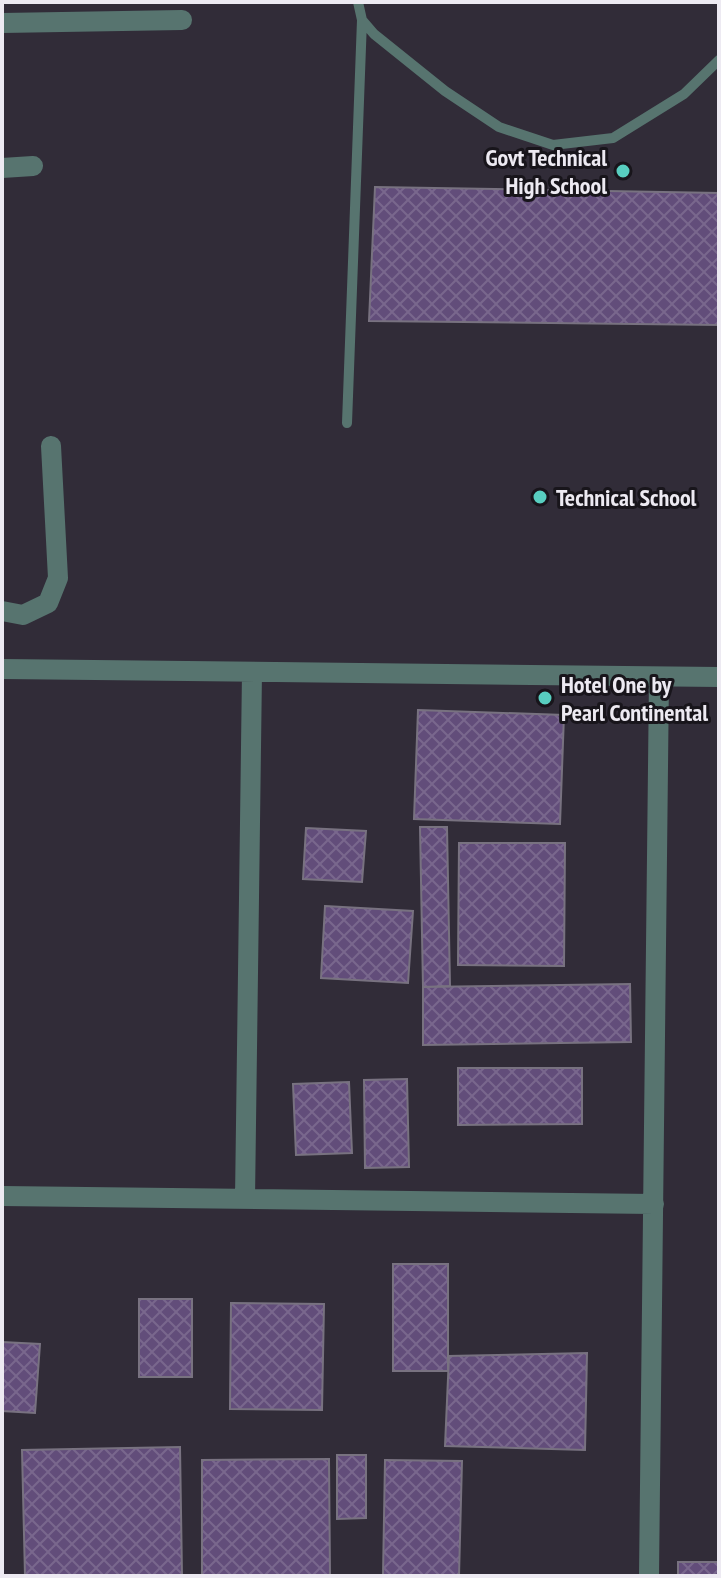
<svg xmlns="http://www.w3.org/2000/svg" width="721" height="1578" viewBox="0 0 721 1578" font-family="'PT Sans Narrow',sans-serif">
	<style>
		.building { fill: url(#building-cross-hatch); stroke: #787280; stroke-width: 2 }
		.lines { fill: none; stroke-linecap: round; stroke-linejoin: round }
		.lane { stroke: #57746f; stroke-width: 10 }
		.street { stroke: #57746f; stroke-width: 20 }
		.poi-dot { fill: #58cec0; stroke: #18151b; stroke-width: 3 }
		.labels { text-anchor: middle; dominant-baseline: central; stroke-width: 6; stroke-linejoin: round; paint-order: stroke }
		.poi-label { font-size: 24px; font-weight: bold; fill: #edeaf2; stroke: #18151b; text-anchor: start }
	</style>
	<defs>
		<pattern id="building-cross-hatch" width="8" height="8" patternUnits="userSpaceOnUse" patternTransform="scale(2)"><rect width="8" height="8" fill="#624d7a"/><path d="M0 0l8 8M0 8l8-8" fill="none" stroke="#79678d"/></pattern>
	</defs>
	<rect width="100%" height="100%" fill="#312c38"/>
	<path class="building" d="M375,187L719,193V325L369,321Z
		M418,710L564,715L560,824L414,819Z
		M420,827H447L450,986L423,987Z
		M306,828L366,831L362,882L303,879Z
		M459,843H565L564,966L458,965Z
		M325,906L413,911L408,983L321,978Z
		M630,984L631,1042L423,1045V987Z
		M458,1068H582V1124L458,1125Z
		M407,1079L409,1167L365,1168L364,1080Z
		M349,1082L352,1153L296,1155L293,1084Z
		M393,1264H448V1371H393Z
		M139,1299H192V1377H139Z
		M231,1303L324,1304L322,1410L230,1409Z
		M2,1342L40,1344L35,1413L2,1411Z
		M587,1353L585,1450L445,1446L449,1356Z
		M180,1447L182,1576H25L22,1450Z
		M337,1455H366V1518L337,1519Z
		M329,1459L330,1576H202V1460Z
		M385,1460L462,1461L459,1576H383Z
		M678,1562H719V1576H678Z"/>
	<g class="lines">
		<path class="lane" d="M358,2L362,20L374,34L445,91L499,127L553,145L613,138L684,94L719,60
			M347,423L362,20"/>
		<path class="street" d="M2,23L182,20
			M2,168L33,166
			M2,611L23,615L48,603L58,578L51,446
			M2,669L719,677
			M2,1196L654,1204
			M245,1199L252,672
			M649,1576L659,677"/>
	</g>
	<g class="poi-dot">
		<circle cx="623" cy="171" r="8"/>
		<circle cx="540" cy="497" r="8"/>
		<circle cx="545" cy="698" r="8"/>
	</g>
	<g class="labels">
		<g class="poi-label">
			<text x="607" y="157" text-anchor="end">Govt Technical<tspan x="607" dy="28">High School</tspan></text>
			<text x="556" y="497">Technical School</text>
			<text x="561" y="684">Hotel One by<tspan x="561" dy="28">Pearl Continental</tspan></text>
		</g>
	</g>
	<rect width="721" height="1578" fill="none" stroke="#edeaf2" stroke-width="8"/>
</svg>
